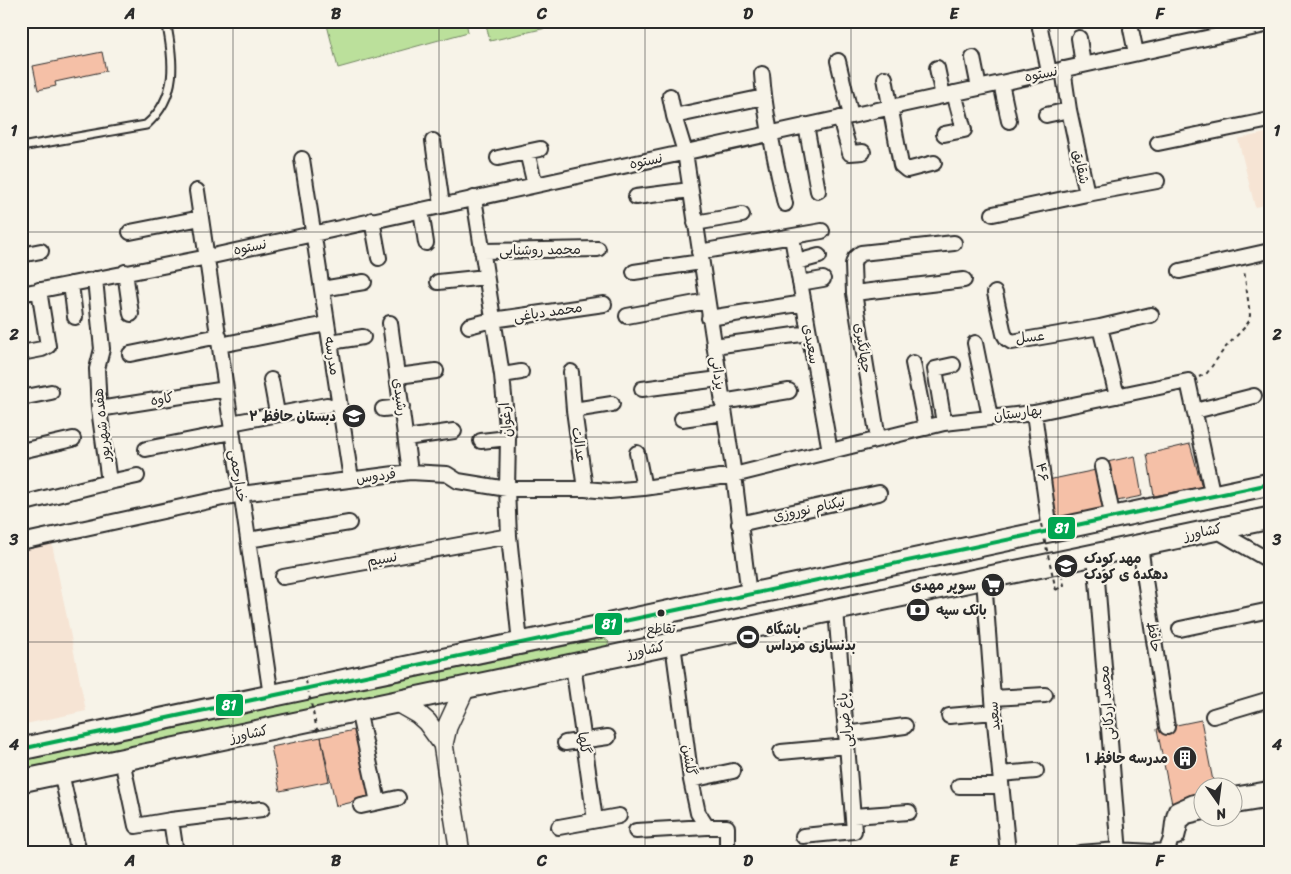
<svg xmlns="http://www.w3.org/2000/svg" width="1291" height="874" viewBox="0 0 1291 874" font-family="Sriracha,'Playpen Sans Arabic',sans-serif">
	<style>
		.built { fill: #f6e4d4 }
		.green { fill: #bbe09b; stroke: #738663 }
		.building { fill: #f5c0a7; stroke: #2b2b2b }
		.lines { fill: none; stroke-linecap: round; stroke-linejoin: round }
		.lane-casing { stroke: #2b2b2b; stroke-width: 11 }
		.street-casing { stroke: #2b2b2b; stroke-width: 18 }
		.secondary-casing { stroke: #2b2b2b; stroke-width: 22 }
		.primary-casing { stroke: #2b2b2b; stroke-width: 25 }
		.path { stroke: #2b2b2b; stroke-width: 2; stroke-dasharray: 4 4; stroke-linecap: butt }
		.lane { stroke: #f7f3e8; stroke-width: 7 }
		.street { stroke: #f7f3e8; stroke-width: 14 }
		.secondary { stroke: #f7f3e8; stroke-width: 19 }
		.primary { stroke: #f7f3e8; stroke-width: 21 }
		.path-bridge { stroke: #2b2b2b; stroke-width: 2; stroke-dasharray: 4 4; stroke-linecap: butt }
		.bus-1-casing { stroke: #f7f3e8; stroke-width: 8 }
		.bus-1 { stroke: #00a651; stroke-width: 4 }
		.grid { fill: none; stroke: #2b2b2b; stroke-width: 1; stroke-opacity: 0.55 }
		.bus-dot { fill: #2b2b2b; stroke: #f7f3e8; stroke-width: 2 }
		.labels { text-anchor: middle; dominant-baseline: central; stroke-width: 4.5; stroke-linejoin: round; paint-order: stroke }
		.bus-label { font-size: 13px; fill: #2b2b2b; stroke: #f7f3e8 }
		.street-label { font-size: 14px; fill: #2b2b2b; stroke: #f7f3e8 }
		.poi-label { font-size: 14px; font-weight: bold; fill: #2b2b2b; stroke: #f7f3e8; text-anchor: end }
		.line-badge { stroke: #f7f3e8; stroke-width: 2 }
		.badge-label { font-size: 14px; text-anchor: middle; font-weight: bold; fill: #fff }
		.neatline { fill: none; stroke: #2b2b2b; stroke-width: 2 }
		.grid-label { font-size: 16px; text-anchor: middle; font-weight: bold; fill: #2b2b2b }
	</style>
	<rect width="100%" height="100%" fill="#f7f3e8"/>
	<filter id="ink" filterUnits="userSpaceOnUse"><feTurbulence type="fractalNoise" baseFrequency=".02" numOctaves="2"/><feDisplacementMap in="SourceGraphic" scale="10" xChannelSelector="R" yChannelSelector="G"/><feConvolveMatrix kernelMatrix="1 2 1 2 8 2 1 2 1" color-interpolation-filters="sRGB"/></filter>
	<g filter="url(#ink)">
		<path class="built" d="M1270,132V204L1255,207L1238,139Z
			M52,544L86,711L21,725V550Z"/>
		<path class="green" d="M326,21H466L468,32L338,68Z
			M485,21H576L490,41Z
			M604,638L609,642L605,649L340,705L288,713L21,772V757L357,690Z"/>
		<path class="building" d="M102,52L106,71L55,82L56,86L38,90L33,66Z
			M1190,444L1202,487L1154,496L1147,454Z
			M1135,456L1142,496L1112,502L1107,462Z
			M1096,470L1105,510L1055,520L1048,480Z
			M1201,720L1214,786H1204V797L1172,804L1157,729Z
			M359,729L374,797L336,806L321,737Z
			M321,737L329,781L280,791L271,747Z"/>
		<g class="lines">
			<g class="lane-casing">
				<path id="lane" d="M21,147L146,125C179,96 174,60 166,21"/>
			</g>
			<g class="street-casing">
				<path id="street" d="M1040,28L1049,72
					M1131,29L1136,53
					M1079,38L1083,65
					M973,58L979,88
					M838,61L851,116
					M937,68L943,96
					M1063,69L1069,110L1087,194L1157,181
					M762,74C765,118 776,161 785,204
					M885,78L901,165L907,170L934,163
					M1001,83L1009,121
					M670,96L674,116L685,152L734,475L749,595
					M1046,115L1069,110
					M674,116L764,97
					M840,118L850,153L863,152
					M806,125L818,191
					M944,134L964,130L954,93
					M433,141L442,205
					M1158,143L1270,120
					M527,152L535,185
					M498,158L540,149
					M302,159L351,479
					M197,191L271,696
					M636,197L690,190
					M474,198L502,375L508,438L507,489L509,536L520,643
					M421,210L426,243
					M993,214L1087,194
					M372,220L379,258
					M695,223L742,215
					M130,232L201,218
					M792,237L830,451
					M482,251L598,249
					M699,252L822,231
					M21,255L41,251
					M797,262L819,256
					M1180,271L1270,251
					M125,272L131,314
					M634,272L701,262
					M438,282L486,277
					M800,283L823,279
					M71,284L75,317
					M322,289L364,282
					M854,293L964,280
					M995,293L1004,334L1007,339L1012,342L1100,327L1151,315
					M21,294L208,257L1270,24
					M627,316L707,301
					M709,318L804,303
					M390,323L410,472
					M469,326L492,320L604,304
					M1100,327L1117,396
					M330,342L363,337
					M975,343L990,417
					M220,345L327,324
					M714,346L809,333
					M21,353L42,349L48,346L39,290
					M130,354L219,336
					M913,363L926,428
					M571,372L574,410
					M502,375L521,372
					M398,376L436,371
					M271,380L277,413
					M642,389L719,379
					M21,398L51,392
					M722,402L789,391
					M99,409L226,389
					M383,409L402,407
					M1195,411L1254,396
					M1034,413L1050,531
					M682,419L724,413
					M231,423L327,405
					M944,423L935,369L953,365
					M406,438L454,431
					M878,439L854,293L853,264L855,258L861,253L954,243
					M481,441L508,438
					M146,449L232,432
					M21,451L73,439
					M637,453L644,488
					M1102,467L1113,518
					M109,482L137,476
					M585,489L574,410L612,404
					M21,504L109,482L99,409L97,369L102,349L95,279
					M739,524L879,493
					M1216,530L1270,561
					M248,540L349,523
					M21,542L241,494L410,472L447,474L458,481L507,489H585L609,491L644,488L734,475L944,423L1034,413L1188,381L1213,497
					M1140,546L1167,727
					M1095,555L1119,853
					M283,577L509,536
					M984,579L994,712L1008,853
					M1180,629L1270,610
					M673,644L691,780L698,813L707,827H727V853
					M573,665L595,820
					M993,698L1045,695
					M358,710L378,802
					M949,716L994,712
					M1213,716L1270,699
					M846,734L905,726
					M565,743L608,737
					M781,752L847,746
					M122,760L136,826L171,820L176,853
					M61,773L79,853
					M1000,774L1036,771
					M691,780L733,771
					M959,786H1001
					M1234,795L1270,789
					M361,806L398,798
					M1234,806L1270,800
					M853,816L909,812
					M171,820L262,809
					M559,827L619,816
					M636,831L707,827
					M803,836L854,831L836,610
					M1177,837L1181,821L1187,816L1204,812
					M1080,853L1118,850L1152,852L1165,851C1175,839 1170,825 1176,810L1194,802L1204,800"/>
			</g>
			<g class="secondary-casing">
				<path id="secondary" d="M397,702L418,714L427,722L443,744L460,853
					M443,744L447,727L465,688"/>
			</g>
			<g class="primary-casing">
				<path id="primary" d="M21,749L1270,484
					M21,781L1270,518"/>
			</g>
			<path class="path" d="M1199,377L1207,373L1225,348L1245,327L1249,321L1250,315L1244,270
				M1056,590L1064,585L1062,577"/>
			<use href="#lane" class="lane"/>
			<use href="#street" class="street"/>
			<use href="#secondary" class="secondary"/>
			<use href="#primary" class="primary"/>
			<path class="path-bridge" d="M1041,524L1056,590
				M306,681L318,734"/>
			<g class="bus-1-casing">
				<path id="bus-1" d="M21,749L1270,484"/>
			</g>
			<use href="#bus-1" class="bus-1"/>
		</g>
	</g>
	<path class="grid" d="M233,21V853M439,21V853M645,21V853M851,21V853M1058,21V853M21,232H1270M21,437H1270M21,642H1270"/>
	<defs>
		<g id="school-disc" transform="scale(1.25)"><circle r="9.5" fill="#2b2b2b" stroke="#f7f3e8"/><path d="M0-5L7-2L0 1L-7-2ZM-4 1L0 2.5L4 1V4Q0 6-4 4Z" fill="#fff"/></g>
		<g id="supermarket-disc" transform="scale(1.25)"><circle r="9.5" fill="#2b2b2b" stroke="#f7f3e8"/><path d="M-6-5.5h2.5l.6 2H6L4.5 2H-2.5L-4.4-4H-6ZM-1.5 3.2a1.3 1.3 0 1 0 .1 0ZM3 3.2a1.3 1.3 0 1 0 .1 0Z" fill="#fff"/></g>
		<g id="bank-disc" transform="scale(1.25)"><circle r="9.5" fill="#2b2b2b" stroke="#f7f3e8"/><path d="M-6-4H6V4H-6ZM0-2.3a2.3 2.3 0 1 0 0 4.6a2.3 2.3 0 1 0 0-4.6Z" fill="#fff"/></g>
		<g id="stadium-disc" transform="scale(1.25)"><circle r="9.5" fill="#2b2b2b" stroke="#f7f3e8"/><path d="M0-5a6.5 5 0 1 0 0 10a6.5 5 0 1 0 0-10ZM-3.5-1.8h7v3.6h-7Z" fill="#fff"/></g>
		<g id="building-disc" transform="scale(1.25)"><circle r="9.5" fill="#2b2b2b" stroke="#f7f3e8"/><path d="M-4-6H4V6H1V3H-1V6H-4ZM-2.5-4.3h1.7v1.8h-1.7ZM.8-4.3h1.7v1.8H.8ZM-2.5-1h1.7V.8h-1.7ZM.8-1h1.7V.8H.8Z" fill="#fff"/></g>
	</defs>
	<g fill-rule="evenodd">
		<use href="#school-disc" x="354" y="416"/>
		<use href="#school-disc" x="1066" y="566"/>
		<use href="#supermarket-disc" x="993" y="585"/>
		<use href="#bank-disc" x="918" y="610"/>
		<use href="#stadium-disc" x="748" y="637"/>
		<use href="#building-disc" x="1185" y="758"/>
	</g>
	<circle class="bus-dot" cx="661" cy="613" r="4.5"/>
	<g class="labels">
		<g class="bus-label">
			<text x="661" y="628">تقاطع</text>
		</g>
		<g class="street-label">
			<text transform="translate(1041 74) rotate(-12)">نستوه</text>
			<text transform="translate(646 161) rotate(-12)">نستوه</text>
			<text transform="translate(1081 167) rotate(78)">شقایق</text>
			<text transform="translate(250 247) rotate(-12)">نستوه</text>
			<text transform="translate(540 250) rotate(-1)">محمد روشنایی</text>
			<text transform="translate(548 312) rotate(-8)">محمد دیاغی</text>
			<text transform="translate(1030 337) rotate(-6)">عسل</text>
			<text transform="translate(811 344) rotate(80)">سعیدی</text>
			<text transform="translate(863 348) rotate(81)">جهانگیری</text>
			<text transform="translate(332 356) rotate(81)">مدرسه</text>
			<text transform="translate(718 373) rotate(81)">یزدانی</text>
			<text transform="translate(400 397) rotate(83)">رشیدی</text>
			<text transform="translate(162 399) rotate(-9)">کاوه</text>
			<text transform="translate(1018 413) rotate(-7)">بهارستان</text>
			<text transform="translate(506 420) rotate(-95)">ارغوان</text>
			<text transform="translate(102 425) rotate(-96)">هفده شهریور</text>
			<text transform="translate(579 445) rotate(82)">عدالت</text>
			<text transform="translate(1042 472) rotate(82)">۴۶</text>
			<text transform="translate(238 476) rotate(81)">خدارحمی</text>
			<text transform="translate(376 476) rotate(-7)">فردوس</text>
			<text transform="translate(809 509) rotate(-12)">نیکنام نوروزی</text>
			<text transform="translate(1203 532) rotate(-12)">کشاورز</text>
			<text transform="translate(382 559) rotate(-10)">نسیم</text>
			<text transform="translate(1154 637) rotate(81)">حافظ</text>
			<text transform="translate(646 650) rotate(-12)">کشاورز</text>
			<text transform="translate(1107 703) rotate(-95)">محمد اردکانی</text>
			<text transform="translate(994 716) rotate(-95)">سعید</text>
			<text transform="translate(845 720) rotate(-95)">باغ ضرایی</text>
			<text transform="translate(249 734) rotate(-12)">کشاورز</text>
			<text transform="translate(584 743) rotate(82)">گلها</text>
			<text transform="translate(689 760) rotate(82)">گلشن</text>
		</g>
		<g class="poi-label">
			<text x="336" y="416">دبستان حافظ ۲</text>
			<text x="1084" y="558" text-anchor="start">مهد کودک<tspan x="1084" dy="16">دهکده ی کودک</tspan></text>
			<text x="976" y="585">سوپر مهدی</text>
			<text x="936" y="610" text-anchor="start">بانک سپه</text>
			<text x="766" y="629" text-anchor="start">باشگاه<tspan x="766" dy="16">بدنسازی مرداس</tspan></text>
			<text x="1168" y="758">مدرسه حافظ ۱</text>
		</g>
	</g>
	<g class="line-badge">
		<rect x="1047" y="516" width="29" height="24" rx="5" fill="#00a651"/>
		<rect x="594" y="612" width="29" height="24" rx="5" fill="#00a651"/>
		<rect x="215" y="693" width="29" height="24" rx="5" fill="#00a651"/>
	</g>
	<g class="badge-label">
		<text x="1062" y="533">81</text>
		<text x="609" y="629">81</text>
		<text x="229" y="710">81</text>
	</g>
	<rect width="1291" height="874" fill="none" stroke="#f7f3e8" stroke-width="55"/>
	<g transform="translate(1218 802) rotate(166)"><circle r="24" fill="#f7f3e8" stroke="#a5a39c"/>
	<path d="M0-4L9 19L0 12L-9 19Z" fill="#2b2b2b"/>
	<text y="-8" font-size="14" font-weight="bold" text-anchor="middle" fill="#2b2b2b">N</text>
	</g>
	<rect x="28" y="28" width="1236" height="818" class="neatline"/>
	<g class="grid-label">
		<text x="130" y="19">A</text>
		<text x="336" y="19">B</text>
		<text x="542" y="19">C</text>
		<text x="748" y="19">D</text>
		<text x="954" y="19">E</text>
		<text x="1160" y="19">F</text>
		<text x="14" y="136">1</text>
		<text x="1277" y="136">1</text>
		<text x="14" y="340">2</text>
		<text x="1277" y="340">2</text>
		<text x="14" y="545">3</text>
		<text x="1277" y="545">3</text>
		<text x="14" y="750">4</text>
		<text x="1277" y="750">4</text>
		<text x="130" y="866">A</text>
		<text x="336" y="866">B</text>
		<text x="542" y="866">C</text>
		<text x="748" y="866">D</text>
		<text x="954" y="866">E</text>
		<text x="1160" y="866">F</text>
	</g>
</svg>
